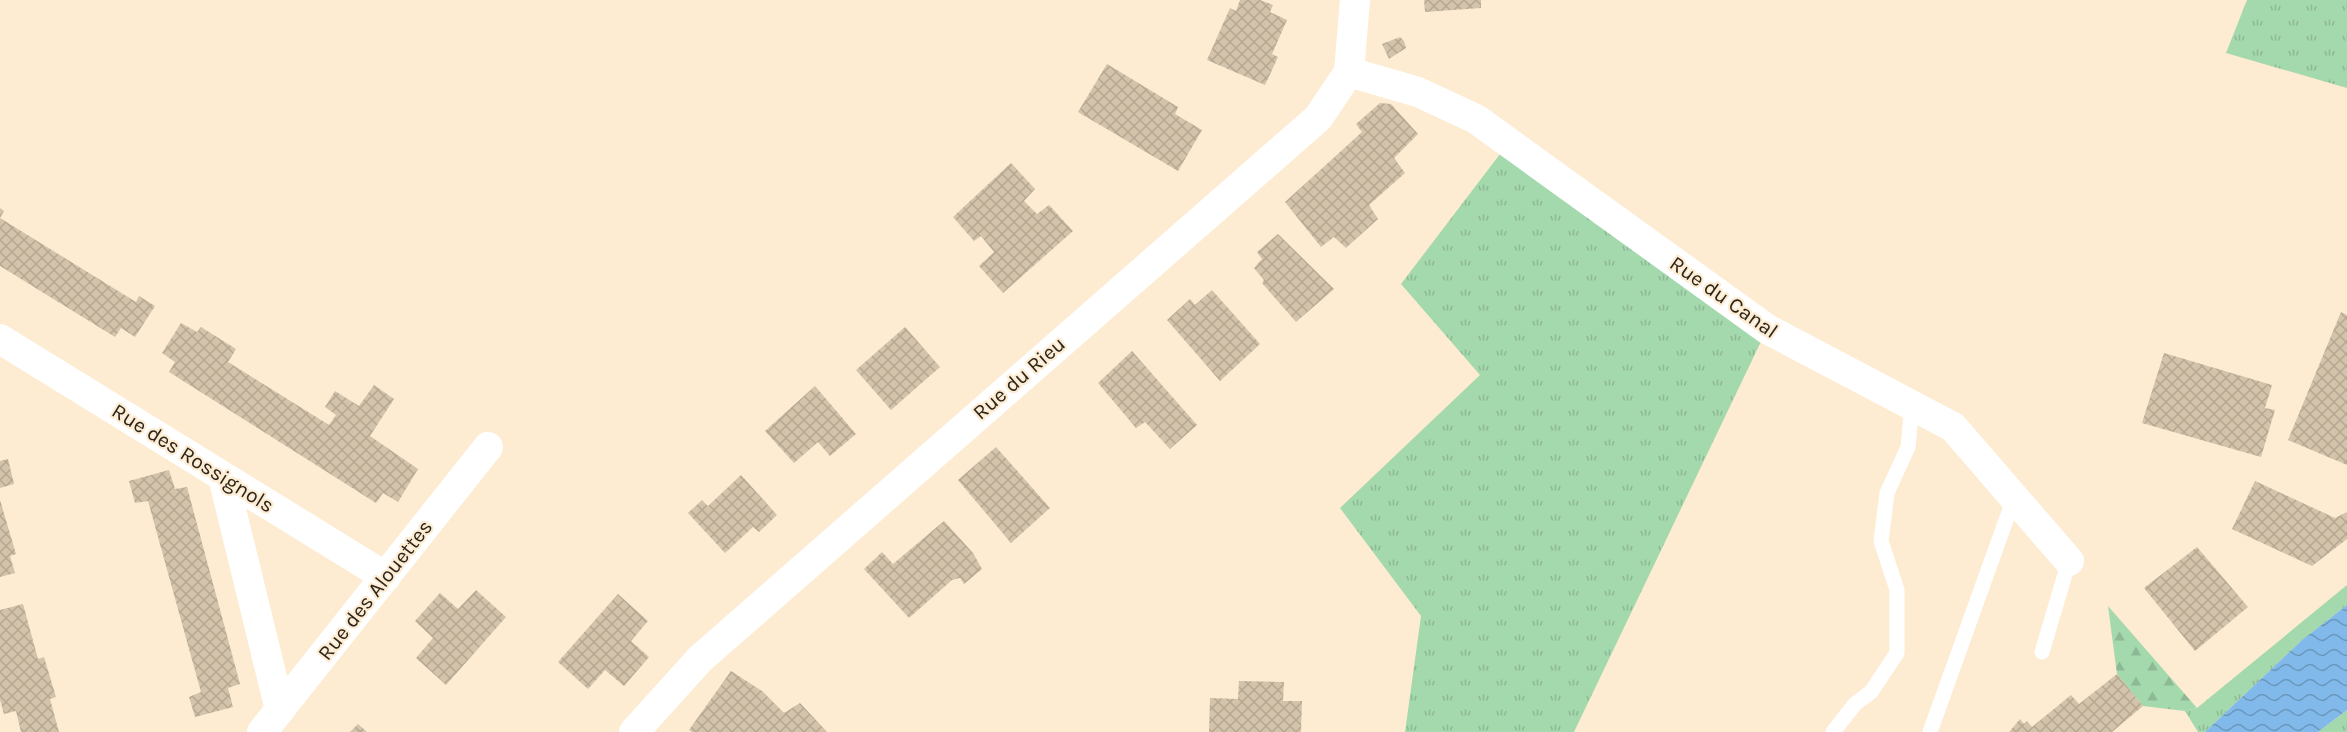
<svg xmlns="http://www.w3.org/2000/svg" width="2347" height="732" viewBox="0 0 2347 732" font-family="Karla,sans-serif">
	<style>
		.grass { fill: url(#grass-tufts) }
		.forest { fill: url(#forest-firs) }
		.water { fill: url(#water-waves) }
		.building { fill: url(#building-cross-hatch) }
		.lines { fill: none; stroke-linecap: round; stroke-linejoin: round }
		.lane { stroke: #fff; stroke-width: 15 }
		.street { stroke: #fff; stroke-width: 30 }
		.labels { text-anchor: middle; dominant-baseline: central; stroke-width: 4.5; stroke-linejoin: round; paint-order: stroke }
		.street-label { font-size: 21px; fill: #2a241b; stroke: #fdecd2 }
	</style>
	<defs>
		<pattern id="grass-tufts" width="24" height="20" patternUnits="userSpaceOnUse" patternTransform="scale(1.5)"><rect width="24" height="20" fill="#a4d8ad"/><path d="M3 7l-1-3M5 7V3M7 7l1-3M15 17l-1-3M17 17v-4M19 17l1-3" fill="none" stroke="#8db994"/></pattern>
		<pattern id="forest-firs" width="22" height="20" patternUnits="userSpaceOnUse" patternTransform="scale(1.5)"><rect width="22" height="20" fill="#a4d8ad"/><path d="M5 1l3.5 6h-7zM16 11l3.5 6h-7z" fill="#8db994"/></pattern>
		<pattern id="water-waves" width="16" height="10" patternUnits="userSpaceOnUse" patternTransform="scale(1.5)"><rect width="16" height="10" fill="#81baea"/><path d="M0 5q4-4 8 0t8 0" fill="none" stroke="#6a97bd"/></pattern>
		<pattern id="building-cross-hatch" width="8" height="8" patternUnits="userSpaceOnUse" patternTransform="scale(1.5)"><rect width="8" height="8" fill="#d3c3aa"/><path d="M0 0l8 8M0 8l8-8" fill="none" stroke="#b5a792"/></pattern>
	</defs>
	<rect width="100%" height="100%" fill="#fdecd2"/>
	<path class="grass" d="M2247,0H2347V88L2226,53Z
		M1516,133L1767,329L1574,732H1405L1421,616L1340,508L1480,375L1401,284Z
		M2347,585V605L2302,640L2205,732H2198L2185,711L2197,708Z
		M2347,710V732H2318Z"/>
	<path class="forest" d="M2108,606L2197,708L2185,711L2143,706L2117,674Z"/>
	<path class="water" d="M2347,605V710L2318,732H2205L2302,640Z"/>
	<path class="building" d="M1240,0H1260L1273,5L1270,12L1287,20L1272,54L1278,57L1265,85L1207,60L1230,8L1236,11Z
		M1424,0H1481V8L1425,12Z
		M1400,37L1404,41L1406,48L1389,59L1382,44Z
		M1107,64L1178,107L1175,114L1202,130L1178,171L1078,112Z
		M1380,103L1391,104L1418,134L1394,158L1405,173L1369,205L1378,219L1346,248L1334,237L1321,247L1285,202L1362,132L1356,124Z
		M1011,163L1035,189L1024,201L1037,214L1049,205L1073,231L1003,293L979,266L994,252L981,236L974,241L953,217Z
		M0,208L4,211L0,218L136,302L139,296L155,306L135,337L121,328L115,337L0,266Z
		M1278,234L1334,289L1296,322L1262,283L1264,280L1254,268L1262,259L1257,252Z
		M1212,290L1260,344L1220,381L1167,320L1190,299L1195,305Z
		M2341,312L2347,315V465L2288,440Z
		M181,323L197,332L201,327L236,349L228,362L329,425L336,415L325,407L335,391L359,406L374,385L394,399L370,436L418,469L398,502L383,493L376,503L169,372L175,362L162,353Z
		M905,327L940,367L891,410L856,370Z
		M1132,351L1197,425L1170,449L1145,422L1136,428L1098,383Z
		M2164,353L2272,385L2265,408L2275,410L2261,457L2142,423Z
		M815,386L856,434L830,456L818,442L794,463L765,431Z
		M996,447L1050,508L1011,543L958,480Z
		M8,459L14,484L0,488V461Z
		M169,470L175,489L187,487L240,684L228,688L233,707L195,717L189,697L201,692L148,501L135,503L129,481Z
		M741,475L777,515L759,532L753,527L725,553L688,513L702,500L708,506Z
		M2255,481L2335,518L2347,512V539L2312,566L2232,529Z
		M0,500L16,554L10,556L15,573L0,577Z
		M944,521L973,553L982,569L964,584L960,578L952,580L909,618L864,569L882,552L893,564Z
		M2197,547L2248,607L2195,651L2144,588Z
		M476,590L506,617L446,685L416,658L433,638L415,621L440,593L458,609Z
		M618,594L648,621L631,641L649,657L624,686L605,670L588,689L558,662Z
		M23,604L38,659L44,657L56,697L50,699L59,732H21L16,711L4,714L0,700V610Z
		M731,671L762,691L784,713L800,703L827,732H692L689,730Z
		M2117,674L2143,706L2112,732H2009L2020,719L2024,724L2027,721L2032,727L2071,695L2079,704Z
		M1239,681L1284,682L1283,701H1302L1301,732H1209L1210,698L1238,699Z
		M358,724L367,732H350Z"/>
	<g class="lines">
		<path class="lane" d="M2042,652L2069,561
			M1833,732L1855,704L1871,692L1897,653V590L1881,541L1887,493L1908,447L1912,405
			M1930,732L2014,498"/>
		<path class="street" d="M1349,72L1418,92L1476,119L1767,329L1953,427L2069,561
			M0,339L386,577
			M223,477L280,710
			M262,732L488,447
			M634,732L700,659L1318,118L1349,72L1355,0"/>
	</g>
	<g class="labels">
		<g class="street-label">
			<text transform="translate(1724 297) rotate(35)">Rue du Canal</text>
			<text transform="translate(1019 378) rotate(-41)">Rue du Rieu</text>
			<text transform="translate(193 458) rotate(32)">Rue des Rossignols</text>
			<text transform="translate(375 590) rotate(-52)">Rue des Alouettes</text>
		</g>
	</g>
</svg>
